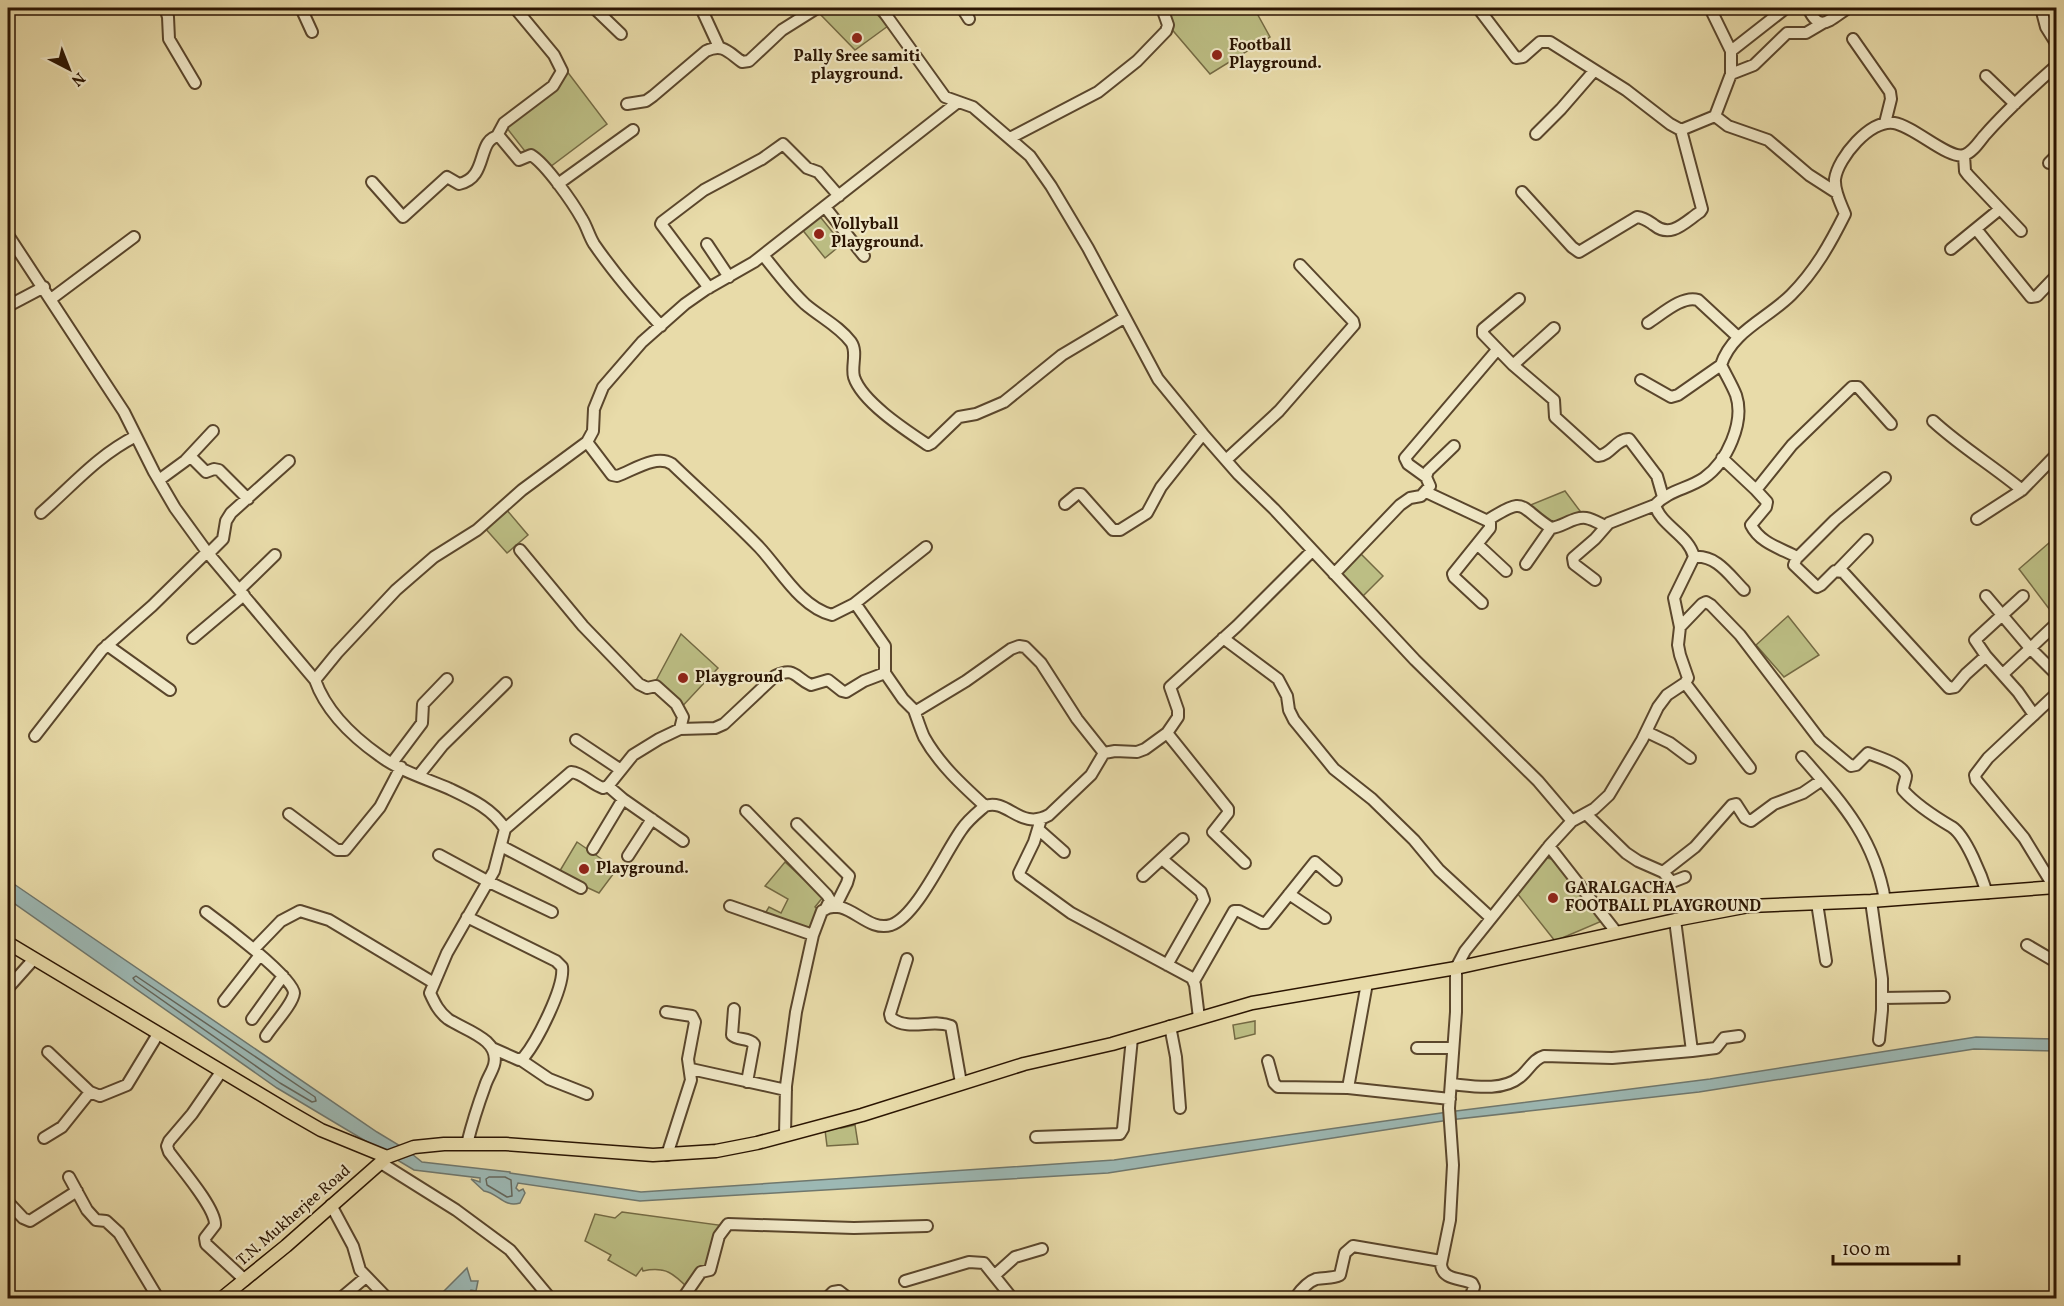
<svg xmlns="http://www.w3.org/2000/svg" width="2064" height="1306" viewBox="0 0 2064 1306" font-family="Vollkorn,serif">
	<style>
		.green { fill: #bcbe84; stroke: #746a43; stroke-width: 1.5 }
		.water { fill: #9cb8b4; stroke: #6f776d; stroke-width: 1.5 }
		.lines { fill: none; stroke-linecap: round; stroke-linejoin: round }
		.shore { stroke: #64665b; stroke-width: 1.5 }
		.minor-casing { stroke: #5a462c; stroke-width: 14 }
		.major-casing { stroke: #2b1502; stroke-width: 15 }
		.minor { stroke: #f0e8c7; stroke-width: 10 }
		.major { stroke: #e8dba9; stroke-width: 12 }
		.poi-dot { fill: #8f2418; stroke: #f0e8c7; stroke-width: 2 }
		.labels { text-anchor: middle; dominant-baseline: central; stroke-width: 4.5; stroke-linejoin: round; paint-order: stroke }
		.poi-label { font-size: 16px; font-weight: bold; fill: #2b1502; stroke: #f0e8c7; text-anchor: start }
		.street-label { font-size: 16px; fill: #2b1502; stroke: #f0e8c7 }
	</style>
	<rect width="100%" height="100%" fill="#e8dba9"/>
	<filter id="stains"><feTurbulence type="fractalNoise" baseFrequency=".00333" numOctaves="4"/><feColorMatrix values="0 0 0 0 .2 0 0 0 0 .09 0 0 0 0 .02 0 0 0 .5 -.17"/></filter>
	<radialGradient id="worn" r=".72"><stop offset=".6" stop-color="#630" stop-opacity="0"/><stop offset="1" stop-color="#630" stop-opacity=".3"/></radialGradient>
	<path class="green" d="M825,8H871L888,26L855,50L819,13Z
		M1161,8H1254L1270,37L1210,74L1169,26Z
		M566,70L607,124L542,173L506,127Z
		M814,209L842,244L825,258L797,223Z
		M1565,491L1586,519L1550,534L1528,506Z
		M506,509L528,535L507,553L484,527Z
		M2050,542L2056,550V618L2019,569Z
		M1358,551L1383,576L1359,600L1334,574Z
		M1788,616L1819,655L1784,677L1756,645Z
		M681,634L718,668L677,712L652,688Z
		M577,842L603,860L602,865L614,873L599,893L558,874Z
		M1547,858L1556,860L1602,921L1555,941L1517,893Z
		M785,862L823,897L815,907L820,911L811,936L761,920L769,907L781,913L788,899L765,886Z
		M1255,1021V1034L1235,1039L1233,1025Z
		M840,1123L841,1128L855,1125L858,1144L827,1146L825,1130Z
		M622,1212L726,1226L710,1270L689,1289C674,1274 666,1266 643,1271L642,1268L636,1276L608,1260L611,1255L585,1241L595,1214L615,1218Z"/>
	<path class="water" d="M8,880L377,1132L407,1150L422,1162L510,1172V1173L641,1192L1114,1160L1448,1112L1710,1079L1976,1037L2056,1039V1051L1974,1049L1699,1092L1449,1120L1108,1173L640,1201L518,1183L516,1188L519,1191L523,1189L525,1193L520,1203C504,1208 498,1193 484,1191L471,1179L480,1182V1178L414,1170L277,1088L8,899Z
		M467,1268L471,1281H478L476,1291L471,1290L467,1298H437Z"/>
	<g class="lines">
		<path class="shore" d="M136,976L315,1097L316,1101L312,1102L280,1083L135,981L133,978Z
			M489,1177H505L511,1180L512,1196L507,1197L487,1185L486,1179Z"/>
		<g class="minor-casing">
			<path id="minor" d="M165,8L168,17L169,39L195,83
				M301,8L312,32
				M594,8L621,34
				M701,8L719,47
				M881,8L945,97L973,107L1030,156L1051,186L1088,248L1158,379L1203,434L1238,474L1274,509L1415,660L1538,781L1572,821L1549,846L1465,951L1456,968V1012L1449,1108L1453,1165L1450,1220L1441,1264C1442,1280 1460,1278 1472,1283L1474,1287L1470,1298
				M962,8L969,19
				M1478,8L1516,58L1523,57L1540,42H1550L1626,90L1670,124L1681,130L1715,116
				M1710,8L1731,51
				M1786,8L1731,51V74L1715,116L1728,126L1768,140L1809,175L1837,193
				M1808,8C1820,34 1829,20 1848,8
				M2041,8L2046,27L2056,43
				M1853,39L1890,92L1891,99L1885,123
				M1731,74L1754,65L1787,33H1806L1823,23
				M1986,76L2015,104
				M627,104L646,101L653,96L706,51C723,43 728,52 742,62L749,61L782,30L817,8
				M1536,134L1561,109L1594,71
				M497,136L504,123L553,86L562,71L554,55L515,8
				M1010,138L1098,92L1137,61L1166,31L1168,25L1162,8
				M1964,155L1965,171L1968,175L2021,231
				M2049,163L2056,156
				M372,182L403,217L447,177L459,184C489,178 476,139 499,136L519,160L531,155C546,164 573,203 582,219C587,227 589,236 594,244C614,273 637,300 661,326
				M558,184L633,130
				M1522,192L1572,247L1579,252L1637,217C1645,218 1648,221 1654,225C1671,239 1685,222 1700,212L1702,209L1681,130
				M825,207L864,256
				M1976,229L2031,297L2037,296L2056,276
				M8,235L124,412L154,472L175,508L207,552L315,680C326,711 353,737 380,756C400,771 427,779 450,789C471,799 493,809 505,829L494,871L447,953L430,993C435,1004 439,1012 448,1019C464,1030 501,1039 494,1065C492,1072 487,1079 485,1086C478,1105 472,1124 467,1144
				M707,244L729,277
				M1951,249L2000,209
				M763,255C776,271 789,289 805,304C820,317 839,326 851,342C858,352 851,366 854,377C862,402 907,431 928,445L932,443L959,417L976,414L1004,402L1062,355L1124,318
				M709,288L661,224L662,222L704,190L762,159L783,144L807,168L818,172L839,196
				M51,299L134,237
				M1519,299L1483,329V334L1513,365L1554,400L1555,417L1598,456C1611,455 1616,439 1629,439L1657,476L1663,497
				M8,306L44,287
				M1648,323C1661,315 1682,295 1698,300L1738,337
				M1513,365L1554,328
				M1641,380L1671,397L1678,395L1721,365
				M1933,421C1960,446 1993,466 2022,490
				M587,442L612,475L617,476C634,470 656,454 672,464C701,492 731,518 759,547C780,569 800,607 832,615L854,604L857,606L885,646V673L903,699L914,710H918L966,681L1011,649L1019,646L1025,647L1041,663L1077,719L1104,753
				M190,456L206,472L214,469L219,470L248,499
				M1722,458L1756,490L1767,502L1766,507L1751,525C1760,543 1780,548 1797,557L1794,565L1817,587L1821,585L1835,571L1843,572L1949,688L1955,687L1966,674L1986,656
				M1226,460L1279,411L1354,325L1353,321L1300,265
				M1426,477L1408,464L1405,458L1497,350
				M159,480L185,461L213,431
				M1756,490L1792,445L1852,387H1858L1891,424
				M1426,492L1490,522V528L1453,574L1454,577L1482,603
				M1065,504L1077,494H1081L1113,530H1120L1147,513L1161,487L1203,434
				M41,513C74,484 97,456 136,436
				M1977,519L2022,490L2056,455
				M1488,520C1527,495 1518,507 1551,528C1563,527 1574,516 1586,518C1592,519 1599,523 1605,526
				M1477,544L1506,571
				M520,550L583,626L639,684L647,688L656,686L676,704L683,717L680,729
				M208,554L223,539L226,521L231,513L289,461
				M1694,557C1717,555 1729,575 1744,590
				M1798,557L1835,520L1885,478
				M1526,564L1551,528
				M1838,570L1867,540
				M1334,574L1400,505L1410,498L1421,496L1430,486L1426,477L1428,471L1454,446
				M1595,580L1574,564L1573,558L1595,539L1609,523L1655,505
				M239,590L275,555
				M1986,596L2030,648L2056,674
				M2023,596L1975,640L1986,656L2018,692L2034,715
				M854,604L926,547
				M1680,627L1702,604L1706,602L1711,605L1740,635L1820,740L1851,766L1856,765L1868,753C1877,757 1904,764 1906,776C1906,780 1903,785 1903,790C1916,805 1935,817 1952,827C1966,836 1982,877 1987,893
				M193,638L244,595
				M1223,638L1278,679L1287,696L1289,710L1294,720L1334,769L1372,799L1414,840L1439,870L1491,918
				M107,645L170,690
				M2003,674L2056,624
				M315,680L337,653L396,590L434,557L477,530L522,490L587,442L593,431L594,409L603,387L642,342L685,304L705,290L754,262L958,102
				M1685,683L1750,768
				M914,710C917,718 920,728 924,737C939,764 962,785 985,806
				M1647,732L1670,743L1690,758
				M1167,733L1228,809V813L1213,832L1245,863
				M35,736L102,650L152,606L207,552
				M576,740L621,770
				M1802,757C1842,803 1874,837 1885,900
				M392,763L422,723L423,704L447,679
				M419,775L443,745L506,683
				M623,799L683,841
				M746,811L827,895L830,900L826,908
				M289,814L337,850H345L380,807L401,767
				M1586,814L1626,853L1638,861L1663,872L1672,882L1685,877
				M1041,819L1034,842L1019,873L1020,876L1071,913L1192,978L1195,985L1199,1018
				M1572,821L1594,809L1609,795L1642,740L1658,707L1667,695L1685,683L1688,678L1680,655L1678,645L1680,627L1674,598L1694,557C1689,535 1661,526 1655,505C1669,490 1688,489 1704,478C1727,462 1745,422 1736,395C1732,385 1726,375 1721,365C1732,331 1767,319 1791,295C1815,271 1830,244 1845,214C1841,204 1834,191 1835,179C1838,158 1870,119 1894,123C1914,126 1949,160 1964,155C1972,153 1979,142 1984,136C2006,111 2031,88 2056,66
				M797,824L849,876L847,883L835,907
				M505,829L571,772C583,773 591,784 603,788L608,786L633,755L659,739L680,729L715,728L724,724L775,676C795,666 795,678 811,685L828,680L842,691L846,692L864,681L885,673
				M1038,829L1064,852
				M501,846L581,888
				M1549,846L1617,933
				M593,849L623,799L608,786
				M439,855L489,882L552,912
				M628,856L652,819
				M1162,859L1201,892L1204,900L1167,965
				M1663,872L1695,847L1732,805L1736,804L1745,818L1751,821L1774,804L1803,793L1822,780
				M1143,876L1183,839
				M2054,887L2024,838L1976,780L1975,775L1988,758L2056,694
				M1289,894L1325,918
				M1871,901L1882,979V1010L1879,1040
				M1817,903L1826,961
				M730,906L813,935
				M206,912C221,923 294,978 294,993C293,1004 272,1026 266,1036
				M467,917L556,961L562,967C565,987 537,1041 524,1057L519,1060L492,1048
				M2027,945L2056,962
				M254,949L281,921L300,911L329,920L434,983
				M907,959L890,1014L891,1018C909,1032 933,1018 951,1026L961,1083
				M1194,981L1234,911H1239L1262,923H1266L1315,862L1336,880
				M8,988L33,960
				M1882,998L1944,997
				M224,1001L260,955
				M734,1009L732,1035C738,1041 748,1037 754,1044L747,1082
				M666,1012L692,1016L695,1022L688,1059L691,1080L667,1155
				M252,1019L283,976
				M1170,1026L1176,1057L1180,1108
				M1417,1048H1453
				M1692,1051L1716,1048L1724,1038L1739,1036
				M48,1052L90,1092L100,1096L127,1085L158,1034
				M521,1060L549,1079L587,1094
				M1268,1061L1274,1083L1278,1087L1348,1088L1367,983
				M691,1069L786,1090
				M221,1072L192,1114L169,1141L167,1146L169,1152C180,1167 216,1208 215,1225L205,1238L206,1244L245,1280
				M1451,1084C1472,1086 1502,1092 1520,1077C1529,1070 1533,1059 1544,1056L1612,1058L1692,1051L1675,920
				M1348,1088L1450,1099
				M785,1135L786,1086L796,1012L813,935L822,911C847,894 865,933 891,925C917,916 945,852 962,829C968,820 977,813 985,806C1008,798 1020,831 1049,815L1091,775L1104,753L1115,751L1137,752L1145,749L1167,733L1178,717V710L1170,687L1237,626L1312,551
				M1036,1137L1120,1134L1123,1129L1132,1038
				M44,1138L62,1127L90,1092
				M381,1163L456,1210L510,1250L550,1298
				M69,1177L87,1210L96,1220L106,1221L119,1233L158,1298
				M8,1202L23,1218L30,1221L77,1191
				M331,1205L353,1246L360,1270L387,1298
				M995,1275L1015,1257L1042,1249
				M905,1281L969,1262L984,1263L1012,1298
				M341,1298L366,1277
				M683,1298L701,1272L710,1270L719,1236L728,1224L854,1228L927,1226
				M827,1298L833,1292L839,1291L848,1298
				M1295,1298C1300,1291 1307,1282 1316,1279C1325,1277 1332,1279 1340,1275L1345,1253L1353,1246L1441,1261"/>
		</g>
		<g class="major-casing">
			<path id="major" d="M8,943L288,1111L321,1130L387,1157
				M222,1298L286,1246L387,1157L414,1147L444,1144H506L653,1155L716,1151L757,1143L862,1115L1024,1064L1112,1044L1252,1003L1456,968L1675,920L1749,906L1871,901L2056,887"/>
		</g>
		<use href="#minor" class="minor"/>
		<use href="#major" class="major"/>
	</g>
	<g class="poi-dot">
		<circle cx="857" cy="38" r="6"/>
		<circle cx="1217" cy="55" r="6"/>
		<circle cx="819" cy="234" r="6"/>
		<circle cx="683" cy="678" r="6"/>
		<circle cx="584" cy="869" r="6"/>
		<circle cx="1553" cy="898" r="6"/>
	</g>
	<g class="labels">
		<g class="poi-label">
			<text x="1229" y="46">Football<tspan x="1229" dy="18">Playground.</tspan></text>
			<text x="857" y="57" text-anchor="middle">Pally Sree samiti<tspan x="857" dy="18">playground.</tspan></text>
			<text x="831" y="225">Vollyball<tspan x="831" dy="18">Playground.</tspan></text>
			<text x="695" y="678">Playground</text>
			<text x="596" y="869">Playground.</text>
			<text x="1565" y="889">GARALGACHA<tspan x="1565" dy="18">FOOTBALL PLAYGROUND</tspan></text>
		</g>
		<g class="street-label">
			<text transform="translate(294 1216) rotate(-41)">T.N. Mukherjee Road</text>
		</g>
	</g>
	<rect width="2064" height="1306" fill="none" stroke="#e8dba9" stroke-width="30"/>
	<rect x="9" y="9" width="2046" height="1288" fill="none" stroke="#2b1502" stroke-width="3"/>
	<rect x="15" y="15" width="2034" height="1276" fill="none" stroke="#2b1502" stroke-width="1.5"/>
	<g transform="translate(69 69) rotate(138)" stroke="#f0e8c7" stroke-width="4.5" paint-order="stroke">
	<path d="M0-4.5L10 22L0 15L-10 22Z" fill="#2b1502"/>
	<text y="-9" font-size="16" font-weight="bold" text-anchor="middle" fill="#2b1502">N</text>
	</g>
	<path d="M1833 1255v9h126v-9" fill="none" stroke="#2b1502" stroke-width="3"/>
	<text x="1842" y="1255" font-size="18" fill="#2b1502" stroke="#f0e8c7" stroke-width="4.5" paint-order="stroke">100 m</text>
	<rect width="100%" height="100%" filter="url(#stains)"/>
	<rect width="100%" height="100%" fill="url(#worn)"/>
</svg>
